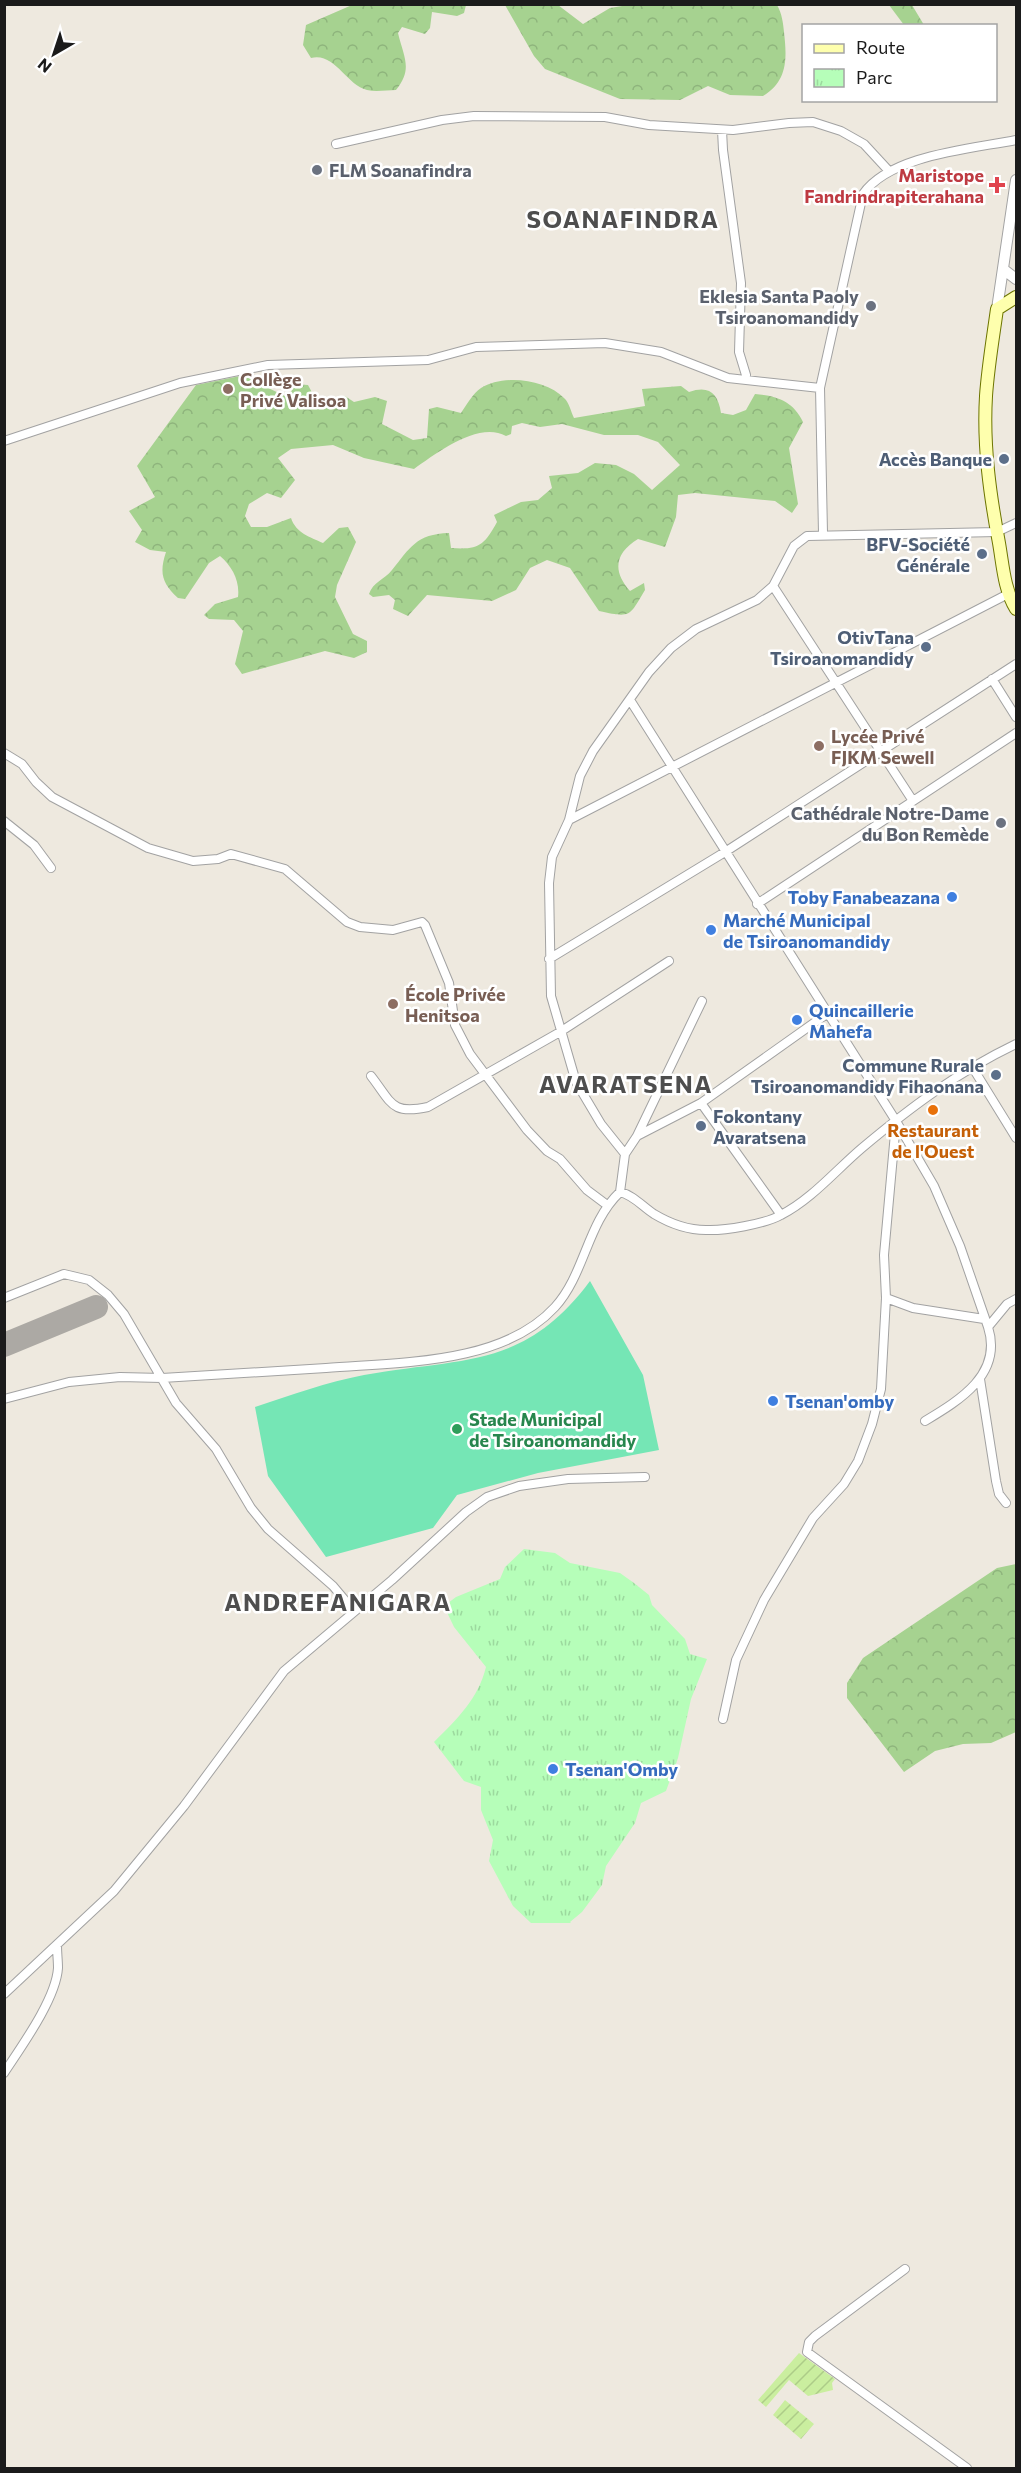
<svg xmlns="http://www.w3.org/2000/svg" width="1021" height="2473" viewBox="0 0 1021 2473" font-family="Commissioner,sans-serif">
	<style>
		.forest { fill: url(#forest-crowns) }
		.park { fill: url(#park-tufts) }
		.garden { fill: url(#garden-furrows) }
		.pitch { fill: #75e6b5 }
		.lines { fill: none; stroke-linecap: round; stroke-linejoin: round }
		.taxiway { stroke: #aca9a4; stroke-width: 24 }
		.minor-casing { stroke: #a2a2a2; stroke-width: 10 }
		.tertiary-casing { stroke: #a2a2a2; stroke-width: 12 }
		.secondary-casing { stroke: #6d7500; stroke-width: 14 }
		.minor { stroke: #fff; stroke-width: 8 }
		.tertiary { stroke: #fff; stroke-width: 10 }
		.secondary { stroke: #feffad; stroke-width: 12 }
		.worship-dot { fill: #6b7280; stroke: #fff; stroke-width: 2 }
		.health-dot { fill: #e0444e; stroke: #fff; stroke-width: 2 }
		.education-dot { fill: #8d6e63; stroke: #fff; stroke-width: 2 }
		.service-dot { fill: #5c6f8a; stroke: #fff; stroke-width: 2 }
		.shop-dot { fill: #3f7fe0; stroke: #fff; stroke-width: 2 }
		.food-dot { fill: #e8710a; stroke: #fff; stroke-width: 2 }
		.leisure-dot { fill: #2e9e5b; stroke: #fff; stroke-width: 2 }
		.labels { text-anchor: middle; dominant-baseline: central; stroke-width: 5; stroke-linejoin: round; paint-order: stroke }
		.worship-label { font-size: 18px; font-weight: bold; fill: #5b616d; stroke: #fff; text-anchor: end }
		.health-label { font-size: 18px; font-weight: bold; fill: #be3a42; stroke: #fff; text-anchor: end }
		.education-label { font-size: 18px; font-weight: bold; fill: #785e54; stroke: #fff; text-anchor: start }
		.service-label { font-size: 18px; font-weight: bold; fill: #4e5e75; stroke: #fff; text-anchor: end }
		.shop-label { font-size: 18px; font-weight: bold; fill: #366cbe; stroke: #fff; text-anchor: start }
		.food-label { font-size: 18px; font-weight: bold; fill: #c56008; stroke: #fff }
		.leisure-label { font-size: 18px; font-weight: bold; fill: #27864d; stroke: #fff; text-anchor: start }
		.district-label { font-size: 24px; font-weight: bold; letter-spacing: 1.5px; fill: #4e4e4e; stroke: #fff }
	</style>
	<defs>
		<pattern id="forest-crowns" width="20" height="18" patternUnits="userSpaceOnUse" patternTransform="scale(1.5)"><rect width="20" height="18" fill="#a6d290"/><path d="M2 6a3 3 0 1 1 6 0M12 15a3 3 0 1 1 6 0" fill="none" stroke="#8eb47c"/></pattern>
		<pattern id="park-tufts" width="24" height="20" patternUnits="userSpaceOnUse" patternTransform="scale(1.5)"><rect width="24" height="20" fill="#b6feb9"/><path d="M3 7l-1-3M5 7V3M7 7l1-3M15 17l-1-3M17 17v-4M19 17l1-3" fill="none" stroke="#9cd99e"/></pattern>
		<pattern id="garden-furrows" width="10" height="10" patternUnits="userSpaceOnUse" patternTransform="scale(1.5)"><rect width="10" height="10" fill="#caee9f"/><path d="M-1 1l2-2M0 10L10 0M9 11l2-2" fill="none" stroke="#adcc88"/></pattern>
	</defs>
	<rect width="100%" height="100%" fill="#eee9df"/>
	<path class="forest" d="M352,5V4L466,5L464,13L457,16L432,12L430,28L425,34L402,27L398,33C404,58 413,69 396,90C387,90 376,92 367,90C346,85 335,52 311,58L303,45L306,25Z
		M505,5H558L583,24L610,8L628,5H777C782,14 783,22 784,32C787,58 788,81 763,96L730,95L708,86L680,100L620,99L545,69L534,56Z
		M889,5H912L924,25H904Z
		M245,375H252L258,383L289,398L294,384L308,385L316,400L345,396L354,402L375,397L387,401L382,424L413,440L427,438L429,409L437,407L461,413C466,406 473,393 481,388C503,374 546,379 564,398C569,402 571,412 574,418L645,406L642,389L681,386L689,392C709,385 718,393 721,413L733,415L746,410L755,394C777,396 793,401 803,422L789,448L798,504L792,513L775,501L695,493L678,495L676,517L665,547L638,539C615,553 612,571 630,591L644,583L645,590C629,617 631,618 599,611L570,568L547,560L530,568L516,590L492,601L427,595L408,616L393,609L395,600L389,595L373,597L369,594C373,582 384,580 392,570C410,548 416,534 449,533L451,548C478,550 484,546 497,522L494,515L521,502L538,500L552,488L549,476L578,473L595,463L616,465L634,474L652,490L680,465L658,442L638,435H604L562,424L540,427L522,423L512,426L511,434L506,436C478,421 437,453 414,469L364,458L333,445L291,449L278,458L295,480L281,498L267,493L249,504L245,516L251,527H267L291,518C296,533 310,537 323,543L339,528L348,527L356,542L337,585L335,597L353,634L367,641V652L354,658L325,651L242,674L235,664L243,631L234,620L209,619L204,615L215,604L238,597C240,581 232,566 220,556L209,563L185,599L178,598C162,583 159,573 166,552L150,550L135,542L142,530L129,511L155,497L137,466L196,385Z
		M1016,1564V1732L991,1743L963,1744L935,1751L904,1772L847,1698V1683L863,1658L997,1568Z"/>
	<path class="park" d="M524,1549L555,1553L570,1563L620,1573L634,1583L649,1595L652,1605L685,1639L690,1654L707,1659L691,1699L678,1758L666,1791L641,1803L635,1823L606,1866L602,1885L582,1912L570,1922L571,1923H531L513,1906L489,1861L493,1840L481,1810V1787L464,1781L434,1742C458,1718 478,1699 486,1667L454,1627L444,1606L456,1597L500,1579L505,1567Z"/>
	<path class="garden" d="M799,2353L835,2379L832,2383L833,2390L808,2396L789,2380L766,2407L758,2400Z
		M785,2400L814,2424L801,2439L773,2415Z"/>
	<path class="pitch" d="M590,1281L643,1375L659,1450L538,1473L457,1495L433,1528L326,1557L268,1476L255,1407C291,1395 327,1382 364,1375C462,1357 524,1370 590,1281Z"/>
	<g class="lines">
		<path class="taxiway" d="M4,1345L96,1307"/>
		<g class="minor-casing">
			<path id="minor" d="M722,130L723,150L741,283L739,352L746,375
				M336,144L442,120L474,116L605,117L649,125L733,130L789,123L813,122L841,131L864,144L888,170
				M4,441L180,383L268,365L428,360L476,347L605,343L661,352L728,378L820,388
				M823,533L820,388L863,194C890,155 971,149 1016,140
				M992,679L1016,717
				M630,700L896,1121L934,1186L960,1246L988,1327
				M4,753L22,764L36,782L52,797L148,848L193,861L218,859L231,854L285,869L347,922L360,927L393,930L422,922L425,925L449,983L455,1025L470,1054L527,1130L547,1151L560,1159L587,1190L607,1205
				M913,801L773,586L794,546L807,536L997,532L1016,523
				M569,820L1008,594
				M4,821L34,845L51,868
				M757,904L1016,733
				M549,959L725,852L1016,664
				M971,1065L1016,1138
				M371,1076C392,1103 391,1115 428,1107L560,1032L669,961
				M701,1103L781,1215
				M637,1136L702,1001
				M625,1154L637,1136L701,1103L828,1013
				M620,1192L625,1154L601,1124L576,1082L551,996L549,883L552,857L569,820L580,776L593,751L649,672L671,648L696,629L757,600L773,586
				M4,1298L64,1274L89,1280L108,1295L124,1314L176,1403L216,1449L251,1508L268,1529L333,1586L354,1611
				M886,1298L913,1308L984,1319
				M980,1379L996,1481L999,1494L1006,1503
				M4,1399L69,1382L120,1377L162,1378C217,1375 272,1371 326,1368C399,1362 502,1365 555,1307C585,1274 587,1223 620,1192C633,1195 642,1206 654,1214C669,1223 687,1230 706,1230C724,1231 765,1224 781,1215C812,1199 836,1170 862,1148C912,1106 958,1072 1016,1044
				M925,1421C960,1400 1003,1374 988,1327L1007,1304L1016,1299
				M723,1719L736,1660L764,1600L813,1518L844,1484L858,1461L872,1424L881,1389L886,1298L884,1255L896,1122
				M4,1994L114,1891L184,1806L284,1671L392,1580L466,1512L487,1497L519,1486L568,1479L645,1477
				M4,2073C21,2047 56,1999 58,1968C58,1961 57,1953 57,1945
				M905,2269L815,2336L809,2342L807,2352L967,2468"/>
		</g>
		<g class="tertiary-casing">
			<path id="tertiary" d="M1003,269L1016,279
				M997,309L1016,180"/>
		</g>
		<g class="secondary-casing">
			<path id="secondary" d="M1016,297L997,309C993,338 988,367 986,396C983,446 990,495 999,543C1003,566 1004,589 1016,609"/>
		</g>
		<use href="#minor" class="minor"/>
		<use href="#tertiary" class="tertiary"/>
		<use href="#secondary" class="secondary"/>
	</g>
	<g class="worship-dot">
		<circle cx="317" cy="170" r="6"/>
		<circle cx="871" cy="306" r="6"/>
		<circle cx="1001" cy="823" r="6"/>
	</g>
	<path class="health-dot" d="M994 176h6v6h6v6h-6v6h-6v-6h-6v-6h6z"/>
	<g class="education-dot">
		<circle cx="228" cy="389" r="6"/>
		<circle cx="819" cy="746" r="6"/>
		<circle cx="393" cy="1004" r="6"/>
	</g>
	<g class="service-dot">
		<circle cx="1004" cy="459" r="6"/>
		<circle cx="982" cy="554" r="6"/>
		<circle cx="926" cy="647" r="6"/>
		<circle cx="996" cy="1075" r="6"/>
		<circle cx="701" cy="1126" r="6"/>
	</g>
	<g class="shop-dot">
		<circle cx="952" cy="897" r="6"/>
		<circle cx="711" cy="930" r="6"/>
		<circle cx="797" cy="1020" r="6"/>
		<circle cx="773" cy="1401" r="6"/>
		<circle cx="553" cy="1769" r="6"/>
	</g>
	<circle class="food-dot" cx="933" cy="1110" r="6"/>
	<circle class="leisure-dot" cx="457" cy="1429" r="6"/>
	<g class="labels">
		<g class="worship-label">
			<text x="329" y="170" text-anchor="start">FLM Soanafindra</text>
			<text x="859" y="296">Eklesia Santa Paoly<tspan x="859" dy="21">Tsiroanomandidy</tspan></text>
			<text x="989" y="813">Cathédrale Notre-Dame<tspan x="989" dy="21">du Bon Remède</tspan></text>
		</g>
		<g class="health-label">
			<text x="984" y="175">Maristope<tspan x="984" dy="21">Fandrindrapiterahana</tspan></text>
		</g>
		<g class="education-label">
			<text x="240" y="379">Collège<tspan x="240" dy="21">Privé Valisoa</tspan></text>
			<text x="831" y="736">Lycée Privé<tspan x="831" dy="21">FJKM Sewell</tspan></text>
			<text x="405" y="994">École Privée<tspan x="405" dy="21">Henitsoa</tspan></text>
		</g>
		<g class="service-label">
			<text x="992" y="459">Accès Banque</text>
			<text x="970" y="544">BFV-Société<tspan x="970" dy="21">Générale</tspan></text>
			<text x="914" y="637">OtivTana<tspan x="914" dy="21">Tsiroanomandidy</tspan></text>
			<text x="984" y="1065">Commune Rurale<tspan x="984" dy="21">Tsiroanomandidy Fihaonana</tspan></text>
			<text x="713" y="1116" text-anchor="start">Fokontany<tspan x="713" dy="21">Avaratsena</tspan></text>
		</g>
		<g class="shop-label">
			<text x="940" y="897" text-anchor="end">Toby Fanabeazana</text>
			<text x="723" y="920">Marché Municipal<tspan x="723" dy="21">de Tsiroanomandidy</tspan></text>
			<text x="809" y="1010">Quincaillerie<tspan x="809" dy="21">Mahefa</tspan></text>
			<text x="785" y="1401">Tsenan'omby</text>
			<text x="565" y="1769">Tsenan'Omby</text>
		</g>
		<g class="food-label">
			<text x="933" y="1130">Restaurant<tspan x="933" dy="21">de l'Ouest</tspan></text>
		</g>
		<g class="leisure-label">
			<text x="469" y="1419">Stade Municipal<tspan x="469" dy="21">de Tsiroanomandidy</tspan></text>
		</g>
		<g class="district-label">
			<text x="623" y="218">SOANAFINDRA</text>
			<text x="626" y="1083">AVARATSENA</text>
			<text x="338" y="1601">ANDREFANIGARA</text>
		</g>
	</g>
	<rect width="1021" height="2473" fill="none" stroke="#1b1b1b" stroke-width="12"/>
	<rect x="802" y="24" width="195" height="78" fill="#ffffff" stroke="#a4a4a4" stroke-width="1.5"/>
	<rect x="814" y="44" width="30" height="9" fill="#feffad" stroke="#a4a4a4" stroke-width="1.5"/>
	<text x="856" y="54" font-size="18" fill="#1b1b1b">Route</text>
	<rect x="814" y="69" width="30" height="18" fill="url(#park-tufts)" stroke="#a4a4a4" stroke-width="1.5"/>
	<text x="856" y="84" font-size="18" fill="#1b1b1b">Parc</text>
	<g transform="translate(54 54) rotate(219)" stroke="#ffffff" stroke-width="4.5" paint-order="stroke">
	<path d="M0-4.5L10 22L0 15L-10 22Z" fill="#1b1b1b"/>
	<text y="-9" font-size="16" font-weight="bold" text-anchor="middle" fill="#1b1b1b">N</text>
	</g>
</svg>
